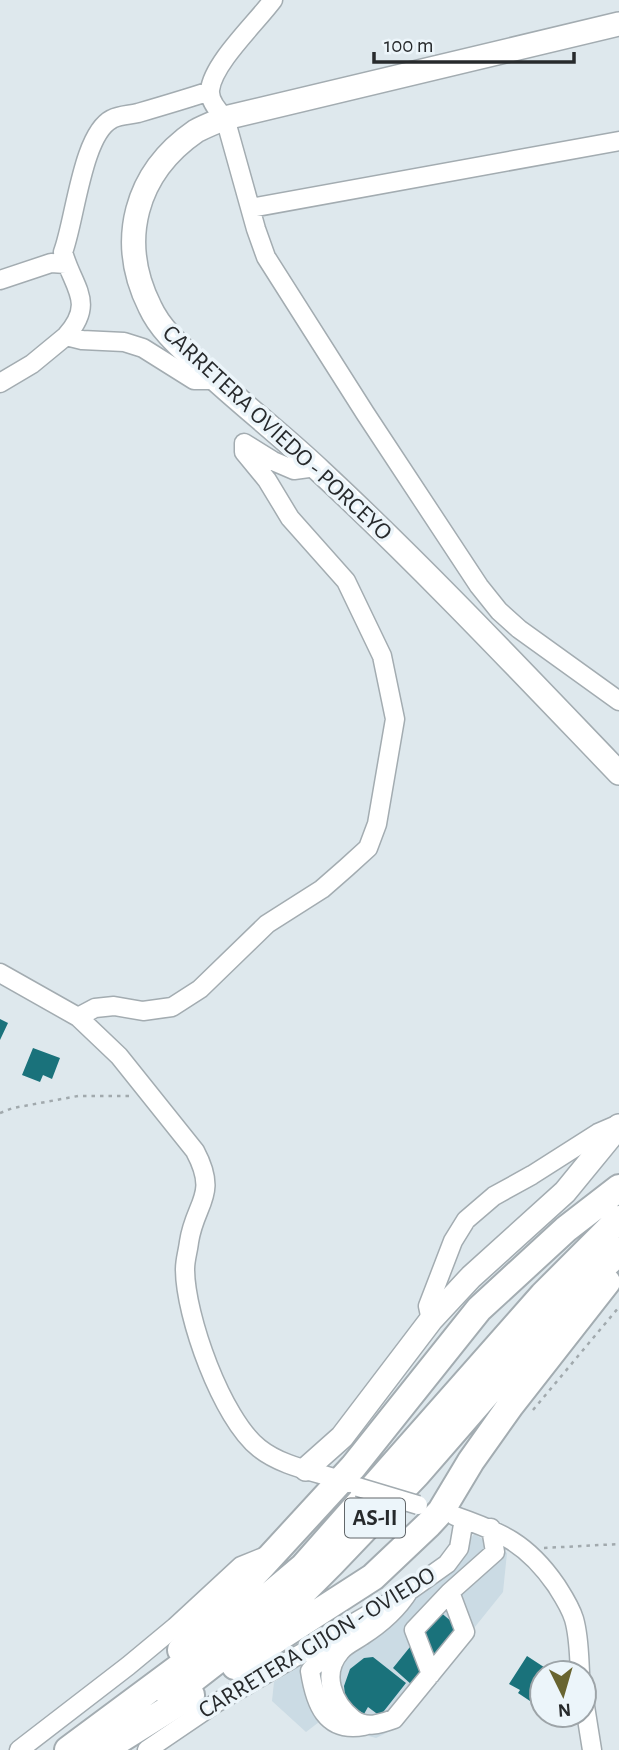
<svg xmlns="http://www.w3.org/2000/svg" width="619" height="1750" viewBox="0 0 619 1750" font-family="'Alegreya Sans',sans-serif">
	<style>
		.built { fill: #cbdbe4 }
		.building { fill: #1a727b }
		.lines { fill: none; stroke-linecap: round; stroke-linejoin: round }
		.minor-casing { stroke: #a3acb1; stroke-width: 21 }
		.major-casing { stroke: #a3acb1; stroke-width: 26 }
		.highway-casing { stroke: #a3acb1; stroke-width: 30 }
		.path { stroke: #a1a9ad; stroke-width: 2.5; stroke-dasharray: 3.5 5; stroke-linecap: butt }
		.minor { stroke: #fff; stroke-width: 18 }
		.major { stroke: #fff; stroke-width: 23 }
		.highway { stroke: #fff; stroke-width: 26 }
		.minor-bridge-casing { stroke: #a3acb1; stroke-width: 21; stroke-linecap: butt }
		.minor-bridge { stroke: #fff; stroke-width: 18 }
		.labels { text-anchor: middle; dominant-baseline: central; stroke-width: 7; stroke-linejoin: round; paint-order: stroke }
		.shield { fill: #ecf5fa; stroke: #62676a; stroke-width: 2 }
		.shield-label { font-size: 23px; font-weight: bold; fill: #272a2c }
		.street-label { font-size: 24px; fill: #272a2c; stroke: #ecf5fa }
	</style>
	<rect width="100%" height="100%" fill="#dee8ed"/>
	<path class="built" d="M474,1534L507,1553L503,1592L392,1730L376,1738L319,1722L306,1732L272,1701L274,1682L448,1570Z"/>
	<path class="building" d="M0,1019L8,1023L0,1040Z
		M33,1048L60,1058L52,1079L43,1075L40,1082L22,1075Z
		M439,1611L458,1627L412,1685L393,1668Z
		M527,1656L553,1673H542V1689L533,1703L518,1693L520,1690L509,1684Z
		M373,1657L406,1683L380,1716L368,1707L364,1714L351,1705L345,1695L344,1686L350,1669L364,1658Z"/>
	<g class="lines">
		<g class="minor-casing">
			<path id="minor" d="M273,0C256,23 213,63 210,90C209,101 218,111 225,118L256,229L266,257L365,413L479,586L499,611L519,629L619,701
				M210,91C186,99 162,106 138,113C130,115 119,115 112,119C82,134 75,221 63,252C73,288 96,302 66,336L82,340L124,342L143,348L194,380H216
				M251,208L619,141
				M0,280L51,263L66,264
				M0,383L32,364L66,336
				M0,973L78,1017L119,1056L195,1151C219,1196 195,1202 189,1242C188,1251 185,1260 185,1269C185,1316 222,1419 259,1448C284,1468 320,1472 349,1483
				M78,1017L95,1008L114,1006L143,1011L172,1007L200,989L267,924L322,889L346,868L368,848L377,824L395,719L382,656L346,581L290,518L267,480L244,452V443L273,461L294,470L316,467
				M431,1320L428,1306L453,1241L466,1220L494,1196L532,1175L598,1133L619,1124
				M455,1516C501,1532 527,1543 556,1585C563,1596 570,1606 574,1619C579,1636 579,1655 580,1673
				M409,1591C397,1610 381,1624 362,1636C355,1641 345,1645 340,1652C321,1674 333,1703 353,1719C366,1729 380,1724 394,1719L465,1632L450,1592L495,1552L491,1528
				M341,1650L315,1665L310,1671C315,1703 325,1733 364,1726
				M431,1674L414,1630L450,1592
				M584,1700L592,1750
				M19,1750L128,1666L175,1627L241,1566L266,1556
				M147,1750L216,1703L409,1591L447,1564L459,1548L464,1519"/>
		</g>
		<g class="major-casing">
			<path id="major" d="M619,24L225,118C216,122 205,126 196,131C135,173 117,241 150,307C161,331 183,349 202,367C240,403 282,435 321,472C424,568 521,671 619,773
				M306,1469L342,1437L431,1320L471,1277L565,1192L619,1126"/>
		</g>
		<g class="highway-casing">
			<path id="highway" d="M181,1650L261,1567L353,1467L479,1309L566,1229L619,1188
				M235,1666L373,1577L429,1524L441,1511L471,1461L510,1406L607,1282
				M170,1697L295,1600L332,1563L417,1474L557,1313L619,1251
				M68,1750L220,1637L303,1567L543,1295L619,1219
				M103,1750L191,1695"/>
		</g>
		<path class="path" d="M0,1113L13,1108L78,1096H131
			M533,1410L619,1307
			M544,1548L619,1544"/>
		<use href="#minor" class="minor"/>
		<use href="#major" class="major"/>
		<use href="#highway" class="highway"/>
		<g class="minor-bridge-casing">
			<path id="minor-bridge" d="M358,1487L418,1505"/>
		</g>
		<use href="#minor-bridge" class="minor-bridge"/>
	</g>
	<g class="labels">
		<rect class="shield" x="345" y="1498.5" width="60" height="39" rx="5"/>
		<g class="shield-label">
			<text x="375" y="1518">AS-II</text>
		</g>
		<g class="street-label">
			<text transform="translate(277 433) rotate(43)">CARRETERA OVIEDO - PORCEYO</text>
			<text transform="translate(317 1643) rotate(-31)">CARRETERA GIJON - OVIEDO</text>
		</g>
	</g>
	<g transform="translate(563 1694) rotate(175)"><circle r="33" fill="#ecf5fa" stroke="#9da4a8" stroke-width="2"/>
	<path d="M0-5L12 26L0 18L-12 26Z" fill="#686430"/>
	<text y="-10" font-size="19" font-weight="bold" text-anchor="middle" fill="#272a2c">N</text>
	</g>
	<path d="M374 52v10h200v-10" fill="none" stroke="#272a2c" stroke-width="3.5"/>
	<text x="384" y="52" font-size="21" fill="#272a2c" stroke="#ecf5fa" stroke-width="5" paint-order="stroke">100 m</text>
</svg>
